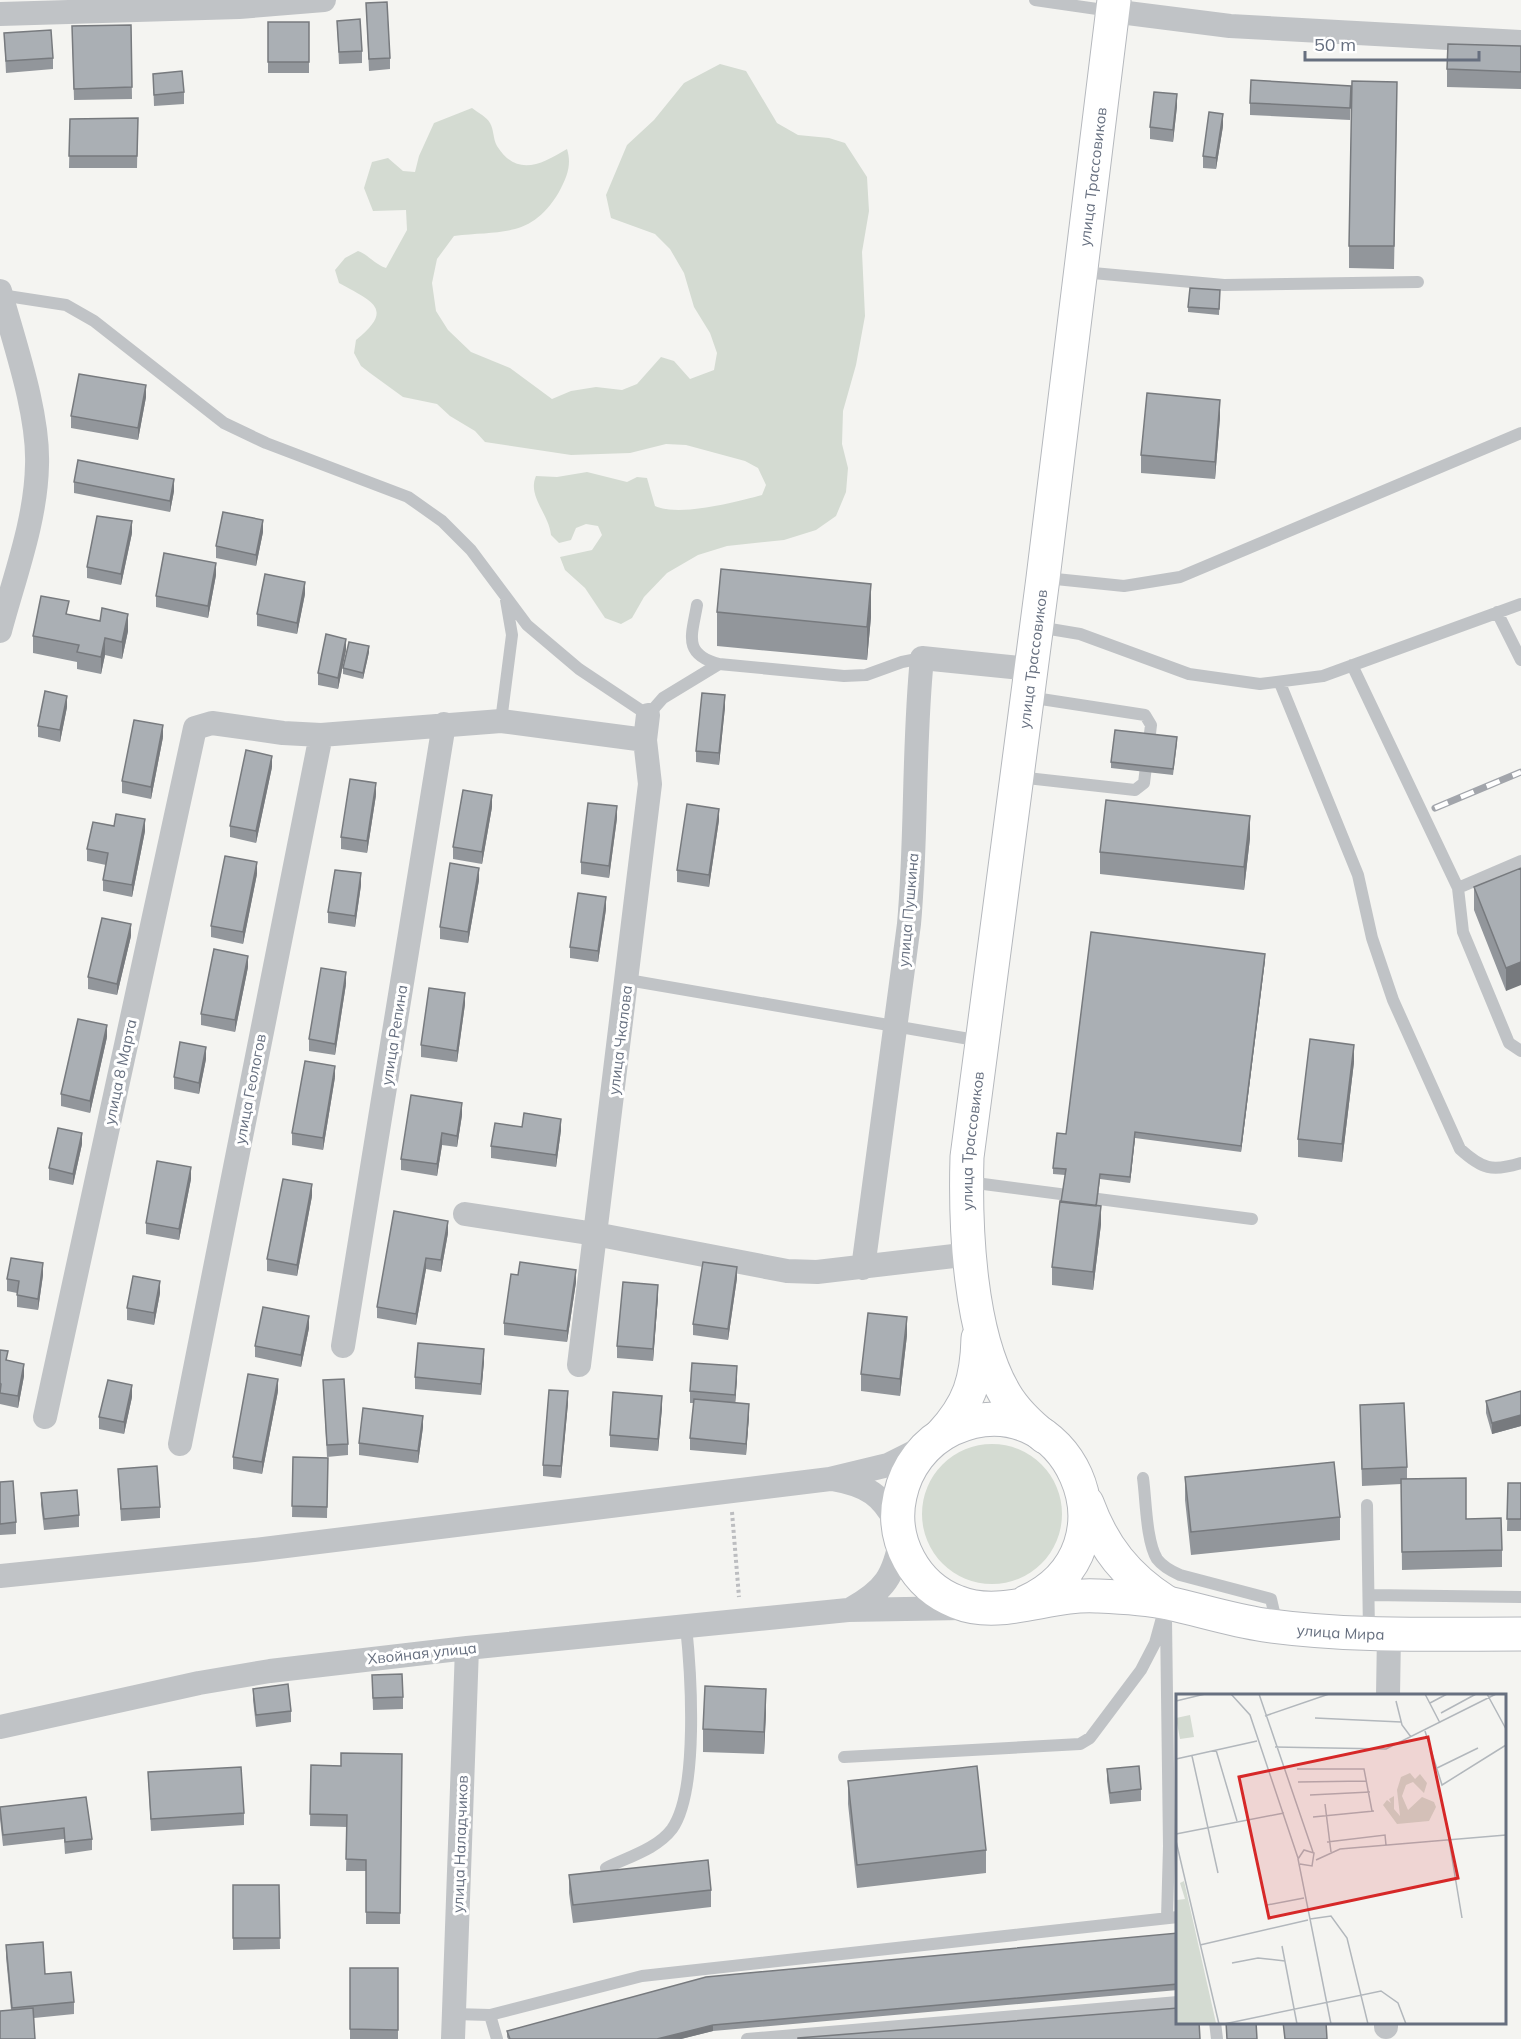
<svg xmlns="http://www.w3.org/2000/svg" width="1521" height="2039" viewBox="0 0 1521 2039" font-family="Mulish,sans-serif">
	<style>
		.green { fill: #d4dbd2 }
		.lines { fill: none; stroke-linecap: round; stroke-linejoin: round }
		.secondary-casing { stroke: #b5b8bd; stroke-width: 35 }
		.path { stroke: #bcbdc0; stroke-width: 4; stroke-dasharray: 3 3; stroke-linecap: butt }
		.service { stroke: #c0c3c6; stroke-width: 12 }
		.minor { stroke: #c0c3c6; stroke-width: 24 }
		.secondary { stroke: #fff; stroke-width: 33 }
		.rail-casing { stroke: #a2a5ab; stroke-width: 7 }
		.rail { stroke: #fff; stroke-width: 4.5; stroke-dasharray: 14; stroke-linecap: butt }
		.wall { fill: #92969b }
		.shaded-wall { fill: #777a7e }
		.building { fill: #aaafb4; stroke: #777a7e; stroke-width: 1.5 }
		.labels { text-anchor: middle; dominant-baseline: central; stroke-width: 6; stroke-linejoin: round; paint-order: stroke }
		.street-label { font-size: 15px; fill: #666f7f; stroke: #fff }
		.inset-road { fill: none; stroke: #b2b7bc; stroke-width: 1.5 }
		.view { fill: #d62828; fill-opacity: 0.15; stroke: #d62828; stroke-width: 3 }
		.inset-edge { fill: none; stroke: #666f7f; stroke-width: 3 }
	</style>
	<rect width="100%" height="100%" fill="#f4f4f1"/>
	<path class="green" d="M720,64L746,71L777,123L798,135L829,138L845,143L867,177L869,211L862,252L865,316L856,365L843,411L842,444L848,468L846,492L836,516L816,530L784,540L727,546L698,555L667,573L644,597L632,618L621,624L605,618L585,588L565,570L560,557L592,550L602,535L598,526L586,524L576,528L571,540L559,543L551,535C549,514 527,496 536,476L557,477L587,472L627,482L637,477L647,478L655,506C679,517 736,502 762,495L766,485L758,468L745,461L686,445L666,444L630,453L571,455L485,442L475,431L450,416L437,404L403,397L370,373L361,366L354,353L356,340C396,308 371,301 339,283L335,270L345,258L358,251C369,255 374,264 386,268L407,230L406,210L373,211L364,188L372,162L388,158L403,171L415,172L419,156L434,123L472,108C477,112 487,117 490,123C494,130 493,139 497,146C517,178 542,164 567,149C572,165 567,177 559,192C531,239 501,230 454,236L437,259L432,283L436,311L448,330L471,352L510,368L552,399L571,391L596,387L622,390L637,384L661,357L674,361L690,379L714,370L717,353L710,333L694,307L684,273L670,249L655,234L611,218L606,195L627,145L654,120L684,83Z
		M922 1514a70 70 0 1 1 140 0a70 70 0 1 1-140 0Z"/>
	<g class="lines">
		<g class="secondary-casing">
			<g id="secondary">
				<path d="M941,1435C969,1405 977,1380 978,1338"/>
				<path id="s1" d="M1045,1437C1030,1425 1015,1411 1005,1394C969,1334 965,1226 967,1157L1043,578L1114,0"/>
				<path d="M1087,1503C1103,1547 1127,1577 1166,1602"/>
				<path id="s2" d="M1026,1602C1144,1548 1066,1377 952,1429C925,1442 906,1467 900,1496C890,1540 915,1586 957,1602C1000,1620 1050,1593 1097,1596C1120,1597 1145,1598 1168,1603C1200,1610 1231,1620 1264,1625C1348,1637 1436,1634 1521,1634"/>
			</g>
		</g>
		<path class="path" d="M732,1512L739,1597"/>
		<path class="service" d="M1035,0L1111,11
			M1082,272L1224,285L1418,282
			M1,295L66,305L94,321L224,423L266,443L408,497L442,521L471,550L527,625L579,669L648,715L663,698L719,664L844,676L866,675L902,662L922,658
			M1046,578L1124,586L1180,577L1521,433
			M697,605C692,635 682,654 719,664
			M1497,612L1521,660
			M1038,627L1080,634L1189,674L1260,684L1323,676L1521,604
			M1352,665L1458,888L1463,932L1509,1043L1521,1051
			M1280,683L1358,875L1372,938L1393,1000L1460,1149C1482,1169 1492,1172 1521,1163
			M501,721L512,635L506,600
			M1018,777L1135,790L1144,783L1151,725L1145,715L1028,697
			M1458,888L1521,861
			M628,980L981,1041
			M968,1182L1252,1219
			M1143,1478C1146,1499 1146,1541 1157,1559C1163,1567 1171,1571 1180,1575L1271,1599L1277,1625
			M1367,1505L1369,1631
			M1369,1595L1521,1597
			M1166,1619L1169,1846L1167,1918
			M844,1757L1080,1744L1090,1738L1141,1670L1155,1643L1166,1603
			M606,1868C628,1857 657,1849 672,1829C699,1791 691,1673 686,1626
			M454,2014L490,2015L497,2039
			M490,2015L642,1976L1178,1917
			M1215,2022L1217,2039
			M747,2039L1178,2002"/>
		<path class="minor" d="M1112,11L1230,26L1521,42
			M0,14L239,7L324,0
			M0,291C14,342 39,413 37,465C36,521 14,578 0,631
			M465,1214L595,1234L787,1271L817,1272L971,1254
			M863,1268L909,924C917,836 913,747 922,658L1031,669
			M343,1346L444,724
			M579,1365L650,784L645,740L648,715
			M45,1417L195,728L212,723L283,733L321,735L501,721L645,740
			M180,1444L321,735
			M832,1479C867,1485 883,1495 898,1527
			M0,1576L254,1550L830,1479L888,1465L922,1448
			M851,1609C885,1590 894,1576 901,1538
			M1388,1696L1389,1633
			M0,1727L199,1683L270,1671L467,1648L848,1610L963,1608
			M1386,2022V2027
			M453,2039L467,1648"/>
		<use href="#secondary" class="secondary"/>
		<g class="rail-casing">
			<path id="rail" d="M1435,808L1521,772"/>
		</g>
		<use href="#rail" class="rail"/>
	</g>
	<path class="wall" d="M366,3L390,58V69L369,71Z
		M337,21L362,51V63L339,64Z
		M268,22H309V73H268Z
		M131,25L132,99L74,100L72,26Z
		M4,33L53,58V69L6,73Z
		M1521,46V89L1447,87V69Z
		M153,74L184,92V104L154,106Z
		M1351,86L1350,120L1250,115V103Z
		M1397,105L1394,269L1349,268V246Z
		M1177,106L1173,142L1150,139V127Z
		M138,118L137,168H69L70,119Z
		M1223,126L1216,169L1203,168V156Z
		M1220,290L1219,315L1188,312V307Z
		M146,397L138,440L71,428V416Z
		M1220,417L1215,479L1141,473V455Z
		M74,482L174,491L170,512L74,493Z
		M263,532L256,566L216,558V546Z
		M132,533L121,585L87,578V567Z
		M216,575L208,618L156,607V596Z
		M305,594L297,634L257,626V614Z
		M717,612L871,617L867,660L717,646Z
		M69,615L128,631L122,659L105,655L101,674L77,669V662L33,653V636Z
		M346,650L338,689L318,685V673Z
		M369,652L363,679L343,674V668Z
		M67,707L60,742L38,737V726Z
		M725,707L719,765L696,762V751Z
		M163,737L151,799L122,793V781Z
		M1177,743L1173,775L1111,768V762Z
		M272,767L256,843L230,837V826Z
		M376,795L367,853L341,849V837Z
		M492,807L482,864L453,859V847Z
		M617,818L609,878L581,874V862Z
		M719,820L709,887L677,882V870Z
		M145,831L132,897L103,891V880L106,865L87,861V849Z
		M1250,838L1244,890L1100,874V852Z
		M1521,868L1506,991L1474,910V887Z
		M257,874L243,944L211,937V926Z
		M479,880L468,943L440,939V927Z
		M361,885L355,927L328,923V912Z
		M606,909L598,962L570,958V947Z
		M131,936L117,995L88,989V977Z
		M1265,960L1241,1152L1135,1138L1130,1183L1100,1179L1097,1206L1101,1224L1093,1290L1052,1285V1267L1065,1175L1053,1174V1168L1066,1134Z
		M248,967L235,1032L201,1025V1014Z
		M346,984L335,1055L309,1051V1039Z
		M465,1004L457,1062L421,1057V1045Z
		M107,1037L90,1113L61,1106V1094Z
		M206,1059L199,1094L174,1089V1077Z
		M1354,1062L1342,1162L1298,1157V1139Z
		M335,1077L323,1150L292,1145V1133Z
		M462,1115L457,1147L442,1145L437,1176L401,1170V1159Z
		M522,1127L561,1130L556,1167L491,1158V1146Z
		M82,1144L73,1185L49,1180V1168Z
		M191,1179L179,1240L146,1234V1223Z
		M312,1196L297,1276L267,1271V1259Z
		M448,1233L441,1272L426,1269L416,1325L377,1318V1307Z
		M43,1275L38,1310L17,1307V1293L7,1291V1279Z
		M518,1275L576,1282L567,1342L504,1335V1323Z
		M737,1278L728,1340L693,1335V1324Z
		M160,1293L154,1325L127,1320V1308Z
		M658,1297L653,1361L617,1358V1346Z
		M309,1328L301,1367L255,1357V1346Z
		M907,1335L900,1396L861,1391V1374Z
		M0,1350L8,1361L24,1376L18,1408L0,1404Z
		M484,1361L481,1395L415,1389V1377Z
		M737,1378L735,1402L749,1416L746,1455L690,1450V1438L694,1403H690V1391Z
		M323,1380L348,1444V1455L327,1457Z
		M278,1391L262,1474L233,1469V1457Z
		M1521,1391V1426L1492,1434L1486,1413V1401Z
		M132,1397L124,1434L99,1429V1417Z
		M568,1403L561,1478L543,1476V1465Z
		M1360,1405L1407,1467V1479L1466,1519L1502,1550V1567L1402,1570L1401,1484L1362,1486Z
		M662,1408L658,1451L610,1447V1435Z
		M423,1427L418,1463L359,1455V1443Z
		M293,1457L328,1458L327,1518L292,1517Z
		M118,1469L160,1507V1518L121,1521Z
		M1185,1477L1340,1517V1540L1191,1555L1185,1500Z
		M0,1482L16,1522V1534L0,1535Z
		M1508,1483H1521V1531H1507Z
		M41,1493L79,1515V1527L44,1530L41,1505Z
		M372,1675L403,1697V1709L373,1710Z
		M253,1689L291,1711V1722L256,1727L253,1700Z
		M766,1712L764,1754L703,1752V1729Z
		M402,1754L400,1924H366V1871H346L347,1827L310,1826L311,1765L341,1766Z
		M1107,1769L1141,1789V1801L1110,1804L1107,1781Z
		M148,1772L244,1813V1825L151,1831Z
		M848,1781L986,1850V1873L857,1888L848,1804Z
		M86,1797L92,1839V1850L65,1854L64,1839L3,1846L0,1819V1807Z
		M569,1875L711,1890V1907L573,1923L569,1893Z
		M233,1885H279L280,1949L233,1950Z
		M1178,1933V1990L713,2031L681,2039H508L507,2037V2031Z
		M6,1945L45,1974L74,2002V2014L34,2018L11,2010L6,1957Z
		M350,1968H398V2039H350Z"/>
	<path class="shaded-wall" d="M1177,94V106L1173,142V130Z
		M1223,114V126L1216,169V158Z
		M146,385V397L138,440V428Z
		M1220,400V417L1215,479V462Z
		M174,479V491L170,512V501Z
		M263,520V532L256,566V555Z
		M132,521V533L121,585V574Z
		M216,563V575L208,618V606Z
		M305,582V594L297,634V623Z
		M871,584V617L867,660V627Z
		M128,614V631L122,659V642Z
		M105,638V655L101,674V657Z
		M346,639V650L338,689V678Z
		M369,646V652L363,679V673Z
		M725,695V707L719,765V753Z
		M67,696V707L60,742V730Z
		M163,725V737L151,799V787Z
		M272,756V767L256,843V831Z
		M376,783V795L367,853V841Z
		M492,795V807L482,864V852Z
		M617,806V818L609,878V866Z
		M719,809V820L709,887V875Z
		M1250,816V838L1244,890V867Z
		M145,819V831L132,897V885Z
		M257,862V874L243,944V932Z
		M479,868V880L468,943V932Z
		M361,873V885L355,927V916Z
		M606,897V909L598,962V951Z
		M131,924V936L117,995V984Z
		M1265,954V960L1241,1152V1146Z
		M248,956V967L235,1032V1020Z
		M1521,962V985L1506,991V968Z
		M346,972V984L335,1055V1044Z
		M465,993V1004L457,1062V1051Z
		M107,1025V1037L90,1113V1101Z
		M1354,1045V1062L1342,1162V1144Z
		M206,1047V1059L199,1094V1083Z
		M335,1066V1077L323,1150V1138Z
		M462,1103V1115L457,1147V1136Z
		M561,1119V1130L556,1167V1155Z
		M1135,1132V1138L1130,1183V1177Z
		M82,1133V1144L73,1185V1174Z
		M442,1133V1145L437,1176V1164Z
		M191,1167V1179L179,1240V1229Z
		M312,1184V1196L297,1276V1265Z
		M1101,1206V1224L1093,1290V1272Z
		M448,1221V1233L441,1272V1260Z
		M426,1258V1269L416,1325V1314Z
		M43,1263V1275L38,1310V1299Z
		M737,1267V1278L728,1340V1329Z
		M576,1270V1282L567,1342V1331Z
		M160,1281V1293L154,1325V1313Z
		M658,1285V1297L653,1361V1349Z
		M309,1316V1328L301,1367V1355Z
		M907,1317V1335L900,1396V1379Z
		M484,1349V1361L481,1395V1384Z
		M24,1364V1376L18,1408V1396Z
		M737,1366V1378L735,1407V1395Z
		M278,1379V1391L262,1474V1462Z
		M132,1385V1397L124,1434V1422Z
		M568,1391V1403L561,1478V1466Z
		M662,1396V1408L658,1451V1439Z
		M749,1404V1416L746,1455V1444Z
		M1521,1415V1426L1492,1434V1423Z
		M423,1416V1427L418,1463V1451Z
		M766,1689V1712L764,1754V1732Z
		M713,2025V2031L681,2039H657Z"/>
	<path class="building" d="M387,2L390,58L369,59L366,3Z
		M360,19L362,51L339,52L337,21Z
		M268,22H309V62H268Z
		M131,25L132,87L74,89L72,26Z
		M51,30L53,58L6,61L4,33Z
		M1448,44L1521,46V72L1447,69Z
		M182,71L184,92L154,95L153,74Z
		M1251,80L1351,86L1350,108L1250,103Z
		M1352,81L1397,82L1394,246H1349Z
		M1154,92L1177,94L1173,130L1150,127Z
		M1209,112L1223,114L1216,158L1203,156Z
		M138,118L137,156H69L70,119Z
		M1190,288L1220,290L1219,309L1188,307Z
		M79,374L146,385L138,428L71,416Z
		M1147,393L1220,400L1215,462L1141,455Z
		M78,460L174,479L170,501L74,482Z
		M223,512L263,520L256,555L216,546Z
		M97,516L132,521L121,574L87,567Z
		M164,553L216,563L208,606L156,596Z
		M721,569L871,584L867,627L717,612Z
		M265,574L305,582L297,623L257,614Z
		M41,596L69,601L66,614L100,621L102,608L128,614L122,642L105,638L101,657L77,652L79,645L33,636Z
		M326,634L346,639L338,678L318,673Z
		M349,642L369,646L363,673L343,668Z
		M45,691L67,696L60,730L38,726Z
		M702,693L725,695L719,753L696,751Z
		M134,720L163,725L151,787L122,781Z
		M1115,730L1177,737L1173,769L1111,762Z
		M246,750L272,756L256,831L230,826Z
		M350,779L376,783L367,841L341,837Z
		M463,790L492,795L482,852L453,847Z
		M1106,800L1250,816L1244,867L1100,852Z
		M588,803L617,806L609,866L581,862Z
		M687,804L719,809L709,875L677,870Z
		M116,814L145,819L132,885L103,880L108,853L87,849L93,822L114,826Z
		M225,856L257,862L243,932L211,926Z
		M450,863L479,868L468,932L440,927Z
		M1521,868V962L1506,968L1474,887Z
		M335,870L361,873L355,916L328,912Z
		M578,893L606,897L598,951L570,947Z
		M102,918L131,924L117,984L88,977Z
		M1091,932L1265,954L1241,1146L1135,1132L1130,1177L1100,1174L1096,1206L1061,1202L1066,1169L1053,1168L1057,1133L1066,1134Z
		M214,949L248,956L235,1020L201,1014Z
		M321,968L346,972L335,1044L309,1039Z
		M429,988L465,993L457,1051L421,1045Z
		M78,1019L107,1025L90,1101L61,1094Z
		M1310,1039L1354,1045L1342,1144L1298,1139Z
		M180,1042L206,1047L199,1083L174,1077Z
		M305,1061L335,1066L323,1138L292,1133Z
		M411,1095L462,1103L457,1136L442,1133L437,1164L401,1159Z
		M524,1113L561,1119L556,1155L491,1146L495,1123L522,1127Z
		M58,1128L82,1133L73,1174L49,1168Z
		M157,1161L191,1167L179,1229L146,1223Z
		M283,1179L312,1184L297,1265L267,1259Z
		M1060,1201L1101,1206L1093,1272L1052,1267Z
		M394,1211L448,1221L441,1260L426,1258L416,1314L377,1307Z
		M11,1258L43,1263L38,1299L17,1295L19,1281L7,1279Z
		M520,1262L576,1270L567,1331L504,1323L511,1274L518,1275Z
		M703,1262L737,1267L728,1329L693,1324Z
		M133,1276L160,1281L154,1313L127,1308Z
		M623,1282L658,1285L653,1349L617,1346Z
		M263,1307L309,1316L301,1355L255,1346Z
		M868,1313L907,1317L900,1379L861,1374Z
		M418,1343L484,1349L481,1384L415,1377Z
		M0,1350L8,1351L6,1360L24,1364L18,1396L0,1393L1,1384L0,1383Z
		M692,1363L737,1366L735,1395L690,1391Z
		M248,1374L278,1379L262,1462L233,1457Z
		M344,1379L348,1444L327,1445L323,1380Z
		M108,1380L132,1385L124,1422L99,1417Z
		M549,1390L568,1391L561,1466L543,1465Z
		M1521,1391V1415L1492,1423L1486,1401Z
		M613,1392L662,1396L658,1439L610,1435Z
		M694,1399L749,1404L746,1444L690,1438Z
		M1404,1403L1407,1467L1362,1469L1360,1405Z
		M363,1408L423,1416L418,1451L359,1443Z
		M293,1457L328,1458L327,1507L292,1506Z
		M1334,1462L1340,1517L1191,1532L1185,1477Z
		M157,1466L160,1507L121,1509L118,1469Z
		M1466,1478V1519L1501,1518L1502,1550L1402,1552L1401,1479Z
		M13,1481L16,1522L0,1524V1482Z
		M1508,1483H1521V1519H1507Z
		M77,1490L79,1515L44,1519L41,1493Z
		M402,1674L403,1697L373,1698L372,1675Z
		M288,1684L291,1711L256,1715L253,1689Z
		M705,1686L766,1689L764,1732L703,1729Z
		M341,1753L402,1754L400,1913L366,1912V1860L346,1859L347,1815L310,1814L311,1765L341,1766Z
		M977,1766L986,1850L857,1865L848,1781Z
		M1139,1766L1141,1789L1110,1793L1107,1769Z
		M241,1767L244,1813L151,1819L148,1772Z
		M86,1797L92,1839L65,1842L64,1828L3,1835L0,1807Z
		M708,1860L711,1890L573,1905L569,1875Z
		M233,1885H279L280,1938H233Z
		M1178,1933V1984L713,2025L657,2039H510L507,2031L706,1977Z
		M43,1942L45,1974L71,1972L74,2002L12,2008L6,1945Z
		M350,1968H398V2030L350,2029Z
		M33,2008L35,2039H0V2011Z
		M1178,2008V2022H1199L1200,2039H798V2038Z
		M1226,2022H1256L1257,2039H1227Z
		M1283,2022H1326L1327,2039H1285Z"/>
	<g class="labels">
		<g class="street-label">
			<text stroke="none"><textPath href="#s1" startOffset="1290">улица Трассовиков</textPath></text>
			<text stroke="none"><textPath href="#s1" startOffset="804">улица Трассовиков</textPath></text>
			<text transform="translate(908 910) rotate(-85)">улица Пушкина</text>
			<text transform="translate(394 1035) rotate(-81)">улица Репина</text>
			<text transform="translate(620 1040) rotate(-83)">улица Чкалова</text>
			<text transform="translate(120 1072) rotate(-78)">улица 8 Марта</text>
			<text transform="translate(250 1089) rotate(-79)">улица Геологов</text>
			<text stroke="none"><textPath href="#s1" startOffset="318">улица Трассовиков</textPath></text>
			<text stroke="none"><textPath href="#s2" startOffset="908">улица Мира</textPath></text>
			<text transform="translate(422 1653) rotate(-6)">Хвойная улица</text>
			<text transform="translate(460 1844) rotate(-88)">улица Наладчиков</text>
		</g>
	</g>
	<g transform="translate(1176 1694)">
		<rect width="330" height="330" fill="#f4f4f1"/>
		<path d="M14,21L18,43L4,45L0,24ZM234,79L239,85L244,80L251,89L248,99L237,88L230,91L226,102L232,116L246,103L258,108L260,113L253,127L221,130L207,111L211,106L215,109L213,105L218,102V115L224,122L221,96L225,83ZM8,187L40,329L36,330H0V202L1,206L9,205L4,189Z" fill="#d4dbd2"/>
		<path class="inset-road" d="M55,0L74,21L122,164M83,0L137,158M249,0L264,29M311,0L330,35M0,7L29,0M220,7L226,31L235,43M254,9L271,0M265,19L300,0M89,22L153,0M139,24L225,28M249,37L266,91L330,51M99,53L210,55L320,0M40,56L61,127M16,62L42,179M0,65L81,47M121,75H188L196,117M259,75L302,54M122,88L190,87M134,101L194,98M149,110L155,158M137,123L198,117M0,140L108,119M273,146L286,224M0,147L43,330M151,148L209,141L210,151M140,166L164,155L330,141M124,170L136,172L138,159L128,156L122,165L155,330M91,211L128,204M134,225L155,222L171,244L192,330M24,251L132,226M106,252L121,330M56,269L82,264L109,267M48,330L205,297L222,309L230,330"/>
		<path class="view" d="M252,43L282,184L93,224L63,83Z"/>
		<rect width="330" height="330" class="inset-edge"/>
	</g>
	<path d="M1305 51v9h174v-9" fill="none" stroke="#666f7f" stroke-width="3"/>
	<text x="1314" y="51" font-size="18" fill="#666f7f" stroke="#ffffff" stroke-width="4.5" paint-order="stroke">50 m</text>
</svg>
